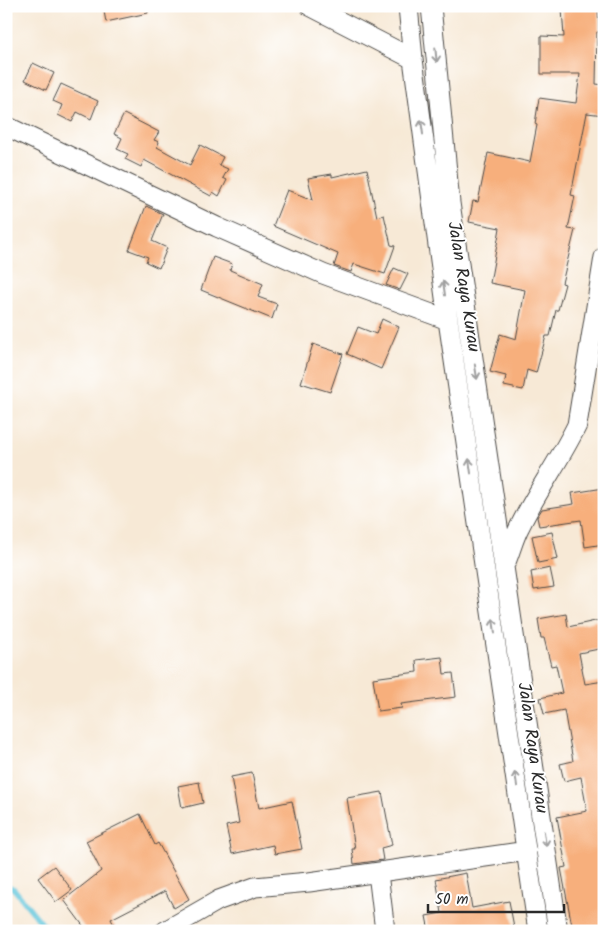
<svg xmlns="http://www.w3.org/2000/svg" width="610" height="937" viewBox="0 0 610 937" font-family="Kalam,sans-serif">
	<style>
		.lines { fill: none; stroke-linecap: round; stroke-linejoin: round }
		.stream { stroke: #5dc5da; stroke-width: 5.5 }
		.building { fill: #f7af7c }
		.minor-casing { stroke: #4a4845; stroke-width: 21 }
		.minor { stroke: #fff; stroke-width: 19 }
		.oneway { stroke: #a0a0a0 }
		.labels { text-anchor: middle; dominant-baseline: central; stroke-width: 4; stroke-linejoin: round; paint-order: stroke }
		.street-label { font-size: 18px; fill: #2b2b2b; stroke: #fff }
	</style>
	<rect width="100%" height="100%" fill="#fff"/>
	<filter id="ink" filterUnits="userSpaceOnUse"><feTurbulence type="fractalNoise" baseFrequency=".02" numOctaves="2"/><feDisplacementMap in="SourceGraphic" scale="10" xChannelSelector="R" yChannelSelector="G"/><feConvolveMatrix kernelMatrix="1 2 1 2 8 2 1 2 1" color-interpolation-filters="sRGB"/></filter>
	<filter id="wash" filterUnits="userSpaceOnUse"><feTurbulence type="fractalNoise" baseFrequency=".0096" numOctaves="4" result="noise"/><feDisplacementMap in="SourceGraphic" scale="20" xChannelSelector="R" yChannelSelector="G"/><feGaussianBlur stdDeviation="1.12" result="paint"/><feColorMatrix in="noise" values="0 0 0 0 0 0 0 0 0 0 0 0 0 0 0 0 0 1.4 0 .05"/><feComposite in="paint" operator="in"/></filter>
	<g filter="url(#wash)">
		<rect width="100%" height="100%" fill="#f7e9d6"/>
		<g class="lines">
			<path class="stream" d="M6,885L14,889L48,931"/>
		</g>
		<g id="blocks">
			<path class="building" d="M103,6H147L148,13L106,22Z
				M598,7L599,32H597L596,84L604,85V115L587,113L571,195L575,196L568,229L575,230L562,283L565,284L558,310H556L550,336H546L536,373L527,370L523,390L504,386L506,376L490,372L500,334L516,339L525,290L490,283L500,228L469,222L473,201L478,202L488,153L530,162L537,125L535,124L539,98L576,103L580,74H541V36L564,37L562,9Z
				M33,63L54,73L46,90L25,80Z
				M61,84L98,101L91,119L77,112L72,122L58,115L62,105L53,101Z
				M124,114L159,132L154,140L159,142L157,147L190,165L200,145L223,157L219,165L228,169L223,178L227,180L219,196L213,192L211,196L144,160L141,167L125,159L128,154L117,149L122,138L114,134Z
				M367,169L377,217L384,215L391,245L395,246L385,274L354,264L351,272L334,266L338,254L273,226L287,190L313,200L308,178L332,174V177Z
				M146,206L163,214L152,241L167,248L159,268L146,262L148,257L129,250Z
				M213,257L232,264L230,270L263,284L258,297L277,304L272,319L201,290Z
				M394,268L408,274L400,290L386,285Z
				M382,319L399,327L381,369L347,354L358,327L376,334Z
				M313,344L343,354L330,392L301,383Z
				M604,488V544L585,547L581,520L539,526L537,517L542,509L574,504L572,493Z
				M552,532L558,559L538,563L532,536Z
				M550,568L554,587L534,590L531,572Z
				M566,614L568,627L604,619V648L579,653L585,684L604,681V931H573L561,868L566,867L557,817L587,811L581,777L564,781L560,764L573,761L564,710L544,714L540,698L562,693L556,665L551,666L544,638H541L538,619Z
				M442,657L444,674L453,673L456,697L401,704L402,708L378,711L373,678L417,672L416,660Z
				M252,773L259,808L292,801L302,849L275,854L273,845L232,854L226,826L239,823L231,777Z
				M199,782L203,803L182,808L178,786Z
				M382,792L392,845L381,848L383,860L354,864L352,849H355L347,798Z
				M140,814L155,845L158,843L189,899L174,908L165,891L111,919L117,931H87L64,900L101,871L86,841Z
				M54,866L72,890L56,902L38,878Z
				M466,873L472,908L509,901L514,927L492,931H429L426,916L442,913L436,879Z"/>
		</g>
	</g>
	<g filter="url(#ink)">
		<use href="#blocks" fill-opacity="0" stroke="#4a4845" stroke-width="1"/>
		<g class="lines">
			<g class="minor-casing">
				<path id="minor" d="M310,6L413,59
					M408,6L413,59L448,320L538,931
					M431,6L450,203L558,931
					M6,126L217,227L323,274L448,320
					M506,562C511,550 514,537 520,526C537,491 560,460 577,425L604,257
					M378,873L385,931
					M165,931L219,900L255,887L309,882L527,851"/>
			</g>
			<use href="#minor" class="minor"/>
		</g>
		<defs><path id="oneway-shaft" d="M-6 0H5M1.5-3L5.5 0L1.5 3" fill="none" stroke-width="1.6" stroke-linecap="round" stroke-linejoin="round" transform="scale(1.25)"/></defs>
		<g class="oneway">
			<use href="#oneway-shaft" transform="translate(436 55) rotate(84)"/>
			<use href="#oneway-shaft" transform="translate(422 127) rotate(-98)"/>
			<use href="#oneway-shaft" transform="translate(444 288) rotate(-98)"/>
			<use href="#oneway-shaft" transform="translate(476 372) rotate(81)"/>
			<use href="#oneway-shaft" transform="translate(470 466) rotate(-98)"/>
			<use href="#oneway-shaft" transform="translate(494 626) rotate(-98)"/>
			<use href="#oneway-shaft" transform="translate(516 779) rotate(-98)"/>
			<use href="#oneway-shaft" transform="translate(545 839) rotate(82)"/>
		</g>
	</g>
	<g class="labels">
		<g class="street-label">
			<text transform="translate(463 287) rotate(81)">Jalan Raya Kurau</text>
			<text transform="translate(532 748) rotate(82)">Jalan Raya Kurau</text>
		</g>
	</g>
	<rect width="610" height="937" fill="none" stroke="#fff" stroke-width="25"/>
	<path d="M428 904v8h136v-8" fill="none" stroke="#2b2b2b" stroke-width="2.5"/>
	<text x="435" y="904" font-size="15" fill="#2b2b2b" stroke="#ffffff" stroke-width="4" paint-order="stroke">50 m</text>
</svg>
